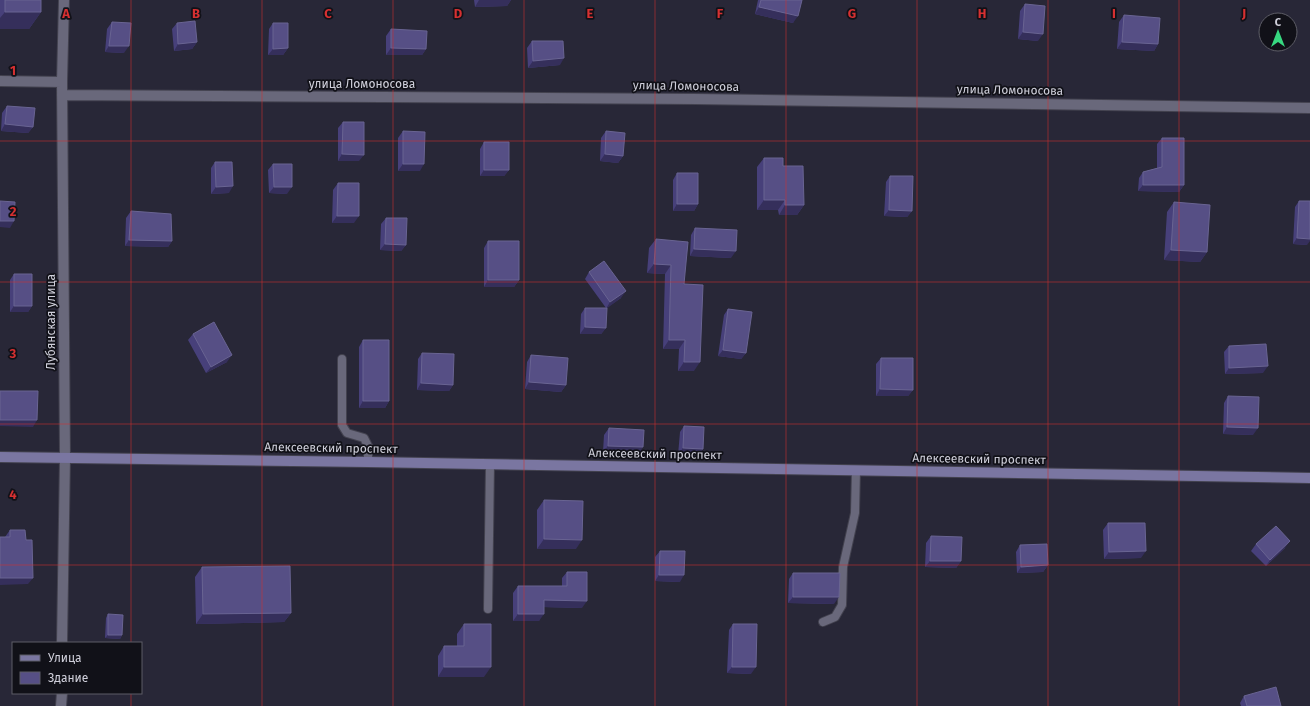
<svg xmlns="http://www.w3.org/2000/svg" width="1310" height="706" viewBox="0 0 1310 706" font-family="'Fira Sans',sans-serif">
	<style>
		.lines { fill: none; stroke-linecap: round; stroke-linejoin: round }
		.lane-casing { stroke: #43424f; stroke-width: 10 }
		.street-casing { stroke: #43424f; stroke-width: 12 }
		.secondary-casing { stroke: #43424f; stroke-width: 12 }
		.lane { stroke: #69687b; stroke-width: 8 }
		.street { stroke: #69687b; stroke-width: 10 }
		.secondary { stroke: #7a76a1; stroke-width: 10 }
		.wall { fill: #47407a }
		.shaded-wall { fill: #352f5b }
		.building { fill: #564f85; stroke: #696492 }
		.grid { fill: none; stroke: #d63031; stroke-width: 1; stroke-opacity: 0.55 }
		.labels { text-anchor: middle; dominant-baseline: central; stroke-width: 3.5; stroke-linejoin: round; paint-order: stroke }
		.street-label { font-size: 12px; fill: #d0d0db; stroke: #111118 }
		.grid-label { font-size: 13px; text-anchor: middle; font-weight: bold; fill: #d63031; stroke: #111118; stroke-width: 3.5; stroke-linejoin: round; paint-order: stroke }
	</style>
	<rect width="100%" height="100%" fill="#282737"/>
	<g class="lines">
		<g class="lane-casing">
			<path id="lane" d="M342,359V425L347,433L364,438L368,446V462
				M488,609L490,464
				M823,622L835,617L842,605L843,567L855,513L856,470"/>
		</g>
		<g class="street-casing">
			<path id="street" d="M0,81L62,82
				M62,95L695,99L1310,108
				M62,643L65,457L62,82L64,0
				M61,706L62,693"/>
		</g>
		<g class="secondary-casing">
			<path id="secondary" d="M0,457L368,462L1310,478"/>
		</g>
		<use href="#lane" class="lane"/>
		<use href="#street" class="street"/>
		<use href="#secondary" class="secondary"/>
	</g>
	<path class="wall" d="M0,0H41V12L29,29H0Z
		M474,0H511L507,6L475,7Z
		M758,0H802L793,23L755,14Z
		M1025,4L1038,41L1018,39L1020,11Z
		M1124,15L1158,44L1154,51L1117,49L1119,22Z
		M112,22L124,53L105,52L107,29Z
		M177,23L197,42L192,49L174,51L172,29Z
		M273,23L288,48L283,55H268L269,29Z
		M391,29L426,49L422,55H386V36Z
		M532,41L560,65L528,68L527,48Z
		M7,106L33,127L28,133L1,131L2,113Z
		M343,122L359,161H338V128Z
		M403,131L420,171H398V138Z
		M606,131L623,156L618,163L600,161L601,138Z
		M1162,138L1184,185L1179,192L1138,191L1139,178L1143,172L1157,168V144Z
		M484,142L509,170L504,176H480V149Z
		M764,158L783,166L804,205L797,215H779L778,210H757V167Z
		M215,162L229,193L211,194V168Z
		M273,164L287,194L269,193L268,170Z
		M677,173L698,204L694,211H673V180Z
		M890,176L912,211L907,217L884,216L886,182Z
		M338,183L354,223H332L333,190Z
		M1299,201L1307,245L1293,244L1295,207Z
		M1174,202L1207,252L1200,262L1164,260L1167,212Z
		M131,211L172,241L168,247L125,246L126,218Z
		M386,218L406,245L401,251L380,250L381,224Z
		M695,228L731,258L690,256L691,235Z
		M656,239L684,284L694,371H678L679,349H663L665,274L647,273L649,248Z
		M488,241L519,280L514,287H484V248Z
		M589,272L621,298L606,308V328L601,334H580L581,314L585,308H606L585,279Z
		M14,274L32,306L28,312H10V280Z
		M728,309L746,353L741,359L718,356L724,315Z
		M193,334L227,362L206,373L188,340Z
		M363,340L389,401L385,408H359V347Z
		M1229,346L1263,373L1225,374L1224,352Z
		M422,353L453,385L449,391L417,390L418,359Z
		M531,355L566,385L561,392L525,389L527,362Z
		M881,358L913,390L908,396H876V364Z
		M1228,396L1253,435L1223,434L1224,403Z
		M684,426L703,449L698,456L678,455L680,432Z
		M609,428L639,454L603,452L604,435Z
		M544,500L576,549H537V510Z
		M1108,523L1141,558L1104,559L1103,530Z
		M10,530L26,540L28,584L5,537Z
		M931,536L961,561L956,568L925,567L926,543Z
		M1256,544L1285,548L1266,566L1251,551Z
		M1020,545L1048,565L1043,572L1017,573L1016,552Z
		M660,551L680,582L655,581V557Z
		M202,567L291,613L284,622L196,624L195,577Z
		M567,572L582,608L544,607L539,621H513V593L518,586H562V578Z
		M793,573L834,604L788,603L789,579Z
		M108,614L122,635L120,639L105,638L106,618Z
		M464,624L484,677H438V656L444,646H457V634Z
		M733,624L751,674L727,673L729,630Z
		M1244,696L1281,706H1241L1240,703Z"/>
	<path class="shaded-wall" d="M479,0H511L507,6L475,7Z
		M759,7L798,16L793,23L755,14Z
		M5,12H41L29,29H0V18Z
		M1023,32L1043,34L1038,41L1018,39Z
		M197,42L192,49L174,51L178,44Z
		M1122,42L1158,44L1154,51L1117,49Z
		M109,46H129L124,53L105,52Z
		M288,48L283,55H268L273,49Z
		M391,48L426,49L422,55H386Z
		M564,58L560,65L528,68L533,61Z
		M5,124L33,127L28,133L1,131Z
		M342,154L364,155L359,161H338Z
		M605,154L623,156L618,163L600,161Z
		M403,164H424L420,171H398Z
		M484,170H509L504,176H480Z
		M1143,185H1184L1179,192L1138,191Z
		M233,186L229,193L211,194L216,187Z
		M274,187H292L287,194L269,193Z
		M764,200H785L778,210H757Z
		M677,204H698L694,211H673Z
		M785,205H804L797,215H779Z
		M889,210L912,211L907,217L884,216Z
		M337,216H359L354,223H332Z
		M0,221H14L10,228L0,227Z
		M1297,238L1310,239V241L1307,245L1293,244Z
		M129,240L172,241L168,247L125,246Z
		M385,244L406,245L401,251L380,250Z
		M694,249L736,251L731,258L690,256Z
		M1171,250L1207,252L1200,262L1164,260Z
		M654,264L671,265L665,274L647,273Z
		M488,280H519L514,287H484Z
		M626,291L621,298L606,309L610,302Z
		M14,306H32L28,312H10Z
		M585,327L606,328L601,334H580Z
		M669,340H685L679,349H663Z
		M723,350L746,353L741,359L718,356Z
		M232,355L227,362L206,373L211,367Z
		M684,362H700L694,371H678Z
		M1268,366L1263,373L1225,374L1229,368Z
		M529,382L566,385L561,392L525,389Z
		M421,383L453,385L449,391L417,390Z
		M880,389L913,390L908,396H876Z
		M363,401H389L385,408H359Z
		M0,420H37L33,427L0,426Z
		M1227,427L1258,428L1253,435L1223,434Z
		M608,446L643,447L639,454L603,452Z
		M683,448L703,449L698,456L678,455Z
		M544,539L582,540L576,549H537Z
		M1290,541L1285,548L1266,566L1270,560Z
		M1146,551L1141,558L1104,559L1109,552Z
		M930,561H961L956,568L925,567Z
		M1048,565L1043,572L1017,573L1021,567Z
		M659,575H684L680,582L655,581Z
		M0,578H33L28,584L0,585Z
		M793,597H839L834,604L788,603Z
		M544,600L587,601L582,608L539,607Z
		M291,613L284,622L196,624L203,614Z
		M518,614H544L539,621H513Z
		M108,635H122L120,639L105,638Z
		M444,667H491L484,677H438Z
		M732,667H756L751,674L727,673Z"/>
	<path class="building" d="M5,0H41V12H5Z
		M761,0H802L798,16L759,7Z
		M1025,4L1045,6L1043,34L1023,32Z
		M1124,15L1160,18L1158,44L1122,42Z
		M195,21L197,42L178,44L177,23Z
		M112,22L131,23L129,46H109Z
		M273,23H288V48L273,49Z
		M391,29L427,31L426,49L391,48Z
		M532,41H563L564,58L533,61Z
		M7,106L35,108L33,127L5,124Z
		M343,122H364V155L342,154Z
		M403,131L425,132L424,164H403Z
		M606,131L625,133L623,156L605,154Z
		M1162,138H1184V185H1143V172L1162,167Z
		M484,142H509V170H484Z
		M764,158H783V166H803L804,205H785V200H764Z
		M215,162H232L233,186L216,187Z
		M273,164H292V187H274Z
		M677,173H698V204H677Z
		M890,176H913L912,211L889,210Z
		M338,183H359V216H337Z
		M0,201L15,202L14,221H0Z
		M1299,201H1310V239L1297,238Z
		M1174,202L1210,205L1207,252L1171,250Z
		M131,211L171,214L172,241L129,240Z
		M386,218H407L406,245L385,244Z
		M695,228L737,230L736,251L694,249Z
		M656,239L688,242L684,284L703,285L700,362H684L685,340H669L671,265L654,264Z
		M488,241H519V280H488Z
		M604,261L626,291L610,302L589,272Z
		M14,274H32V306H14Z
		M585,308H607L606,328L585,327Z
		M728,309L752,312L746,353L723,350Z
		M214,322L232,355L211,367L193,334Z
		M363,340H389V401H363Z
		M1266,344L1268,366L1229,368V346Z
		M422,353L454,354L453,385L421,383Z
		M531,355L568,358L566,385L529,382Z
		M881,358H913V390L880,389Z
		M0,391H38L37,420H0Z
		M1228,396L1259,397L1258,428L1227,427Z
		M684,426L704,427L703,449L683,448Z
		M609,428L644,430L643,447L608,446Z
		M544,500L583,501L582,540L544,539Z
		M1108,523H1145L1146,551L1109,552Z
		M1276,526L1290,541L1270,560L1256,544Z
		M10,530H25L26,540H32L33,578H0V537H10Z
		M931,536L962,537L961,561H930Z
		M1047,544L1048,565L1021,567L1020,545Z
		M660,551H685L684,575H659Z
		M290,566L291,613L203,614L202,567Z
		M567,572H587V601L544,600V614H518V586H567Z
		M793,573H840L839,597H793Z
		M108,614L123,615L122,635H108Z
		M464,624H491V667H444V646H464Z
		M733,624H757L756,667H732Z
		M1276,687L1281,706H1247L1244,696Z"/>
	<path class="grid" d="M131,0V643M262,0V706M393,0V706M524,0V706M655,0V706M786,0V706M917,0V706M1048,0V706M1179,0V706M0,141H1310M0,282H1310M0,424H1310M0,565H1310M131,693V706"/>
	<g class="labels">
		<g class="street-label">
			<text x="362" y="84">улица Ломоносова</text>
			<text transform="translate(686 86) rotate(1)">улица Ломоносова</text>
			<text transform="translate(1010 90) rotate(1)">улица Ломоносова</text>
			<text transform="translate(51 322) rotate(-90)">Лубянская улица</text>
			<text transform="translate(331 448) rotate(1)">Алексеевский проспект</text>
			<text transform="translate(655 454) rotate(1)">Алексеевский проспект</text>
			<text transform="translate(979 459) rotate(1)">Алексеевский проспект</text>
		</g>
	</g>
	<g class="grid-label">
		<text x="66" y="18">A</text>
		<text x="196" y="18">B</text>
		<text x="328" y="18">C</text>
		<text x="458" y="18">D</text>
		<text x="590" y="18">E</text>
		<text x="720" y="18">F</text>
		<text x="852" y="18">G</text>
		<text x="982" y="18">H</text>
		<text x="1114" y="18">I</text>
		<text x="1244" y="18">J</text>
		<text x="13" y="75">1</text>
		<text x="13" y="216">2</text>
		<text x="13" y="358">3</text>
		<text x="13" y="499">4</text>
	</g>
	<rect x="12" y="642" width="130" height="52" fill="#111118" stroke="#5d5d66"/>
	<rect x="20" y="655" width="20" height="6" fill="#7a76a1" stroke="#5d5d66"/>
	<text x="48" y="662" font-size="12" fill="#d0d0db">Улица</text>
	<rect x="20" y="672" width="20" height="12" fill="#564f85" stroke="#5d5d66"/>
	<text x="48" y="682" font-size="12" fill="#d0d0db">Здание</text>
	<g transform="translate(1278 32)"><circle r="19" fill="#111118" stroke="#5d5d66"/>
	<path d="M0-3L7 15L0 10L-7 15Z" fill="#37d880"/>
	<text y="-6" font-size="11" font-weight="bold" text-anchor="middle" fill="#d0d0db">С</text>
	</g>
</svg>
